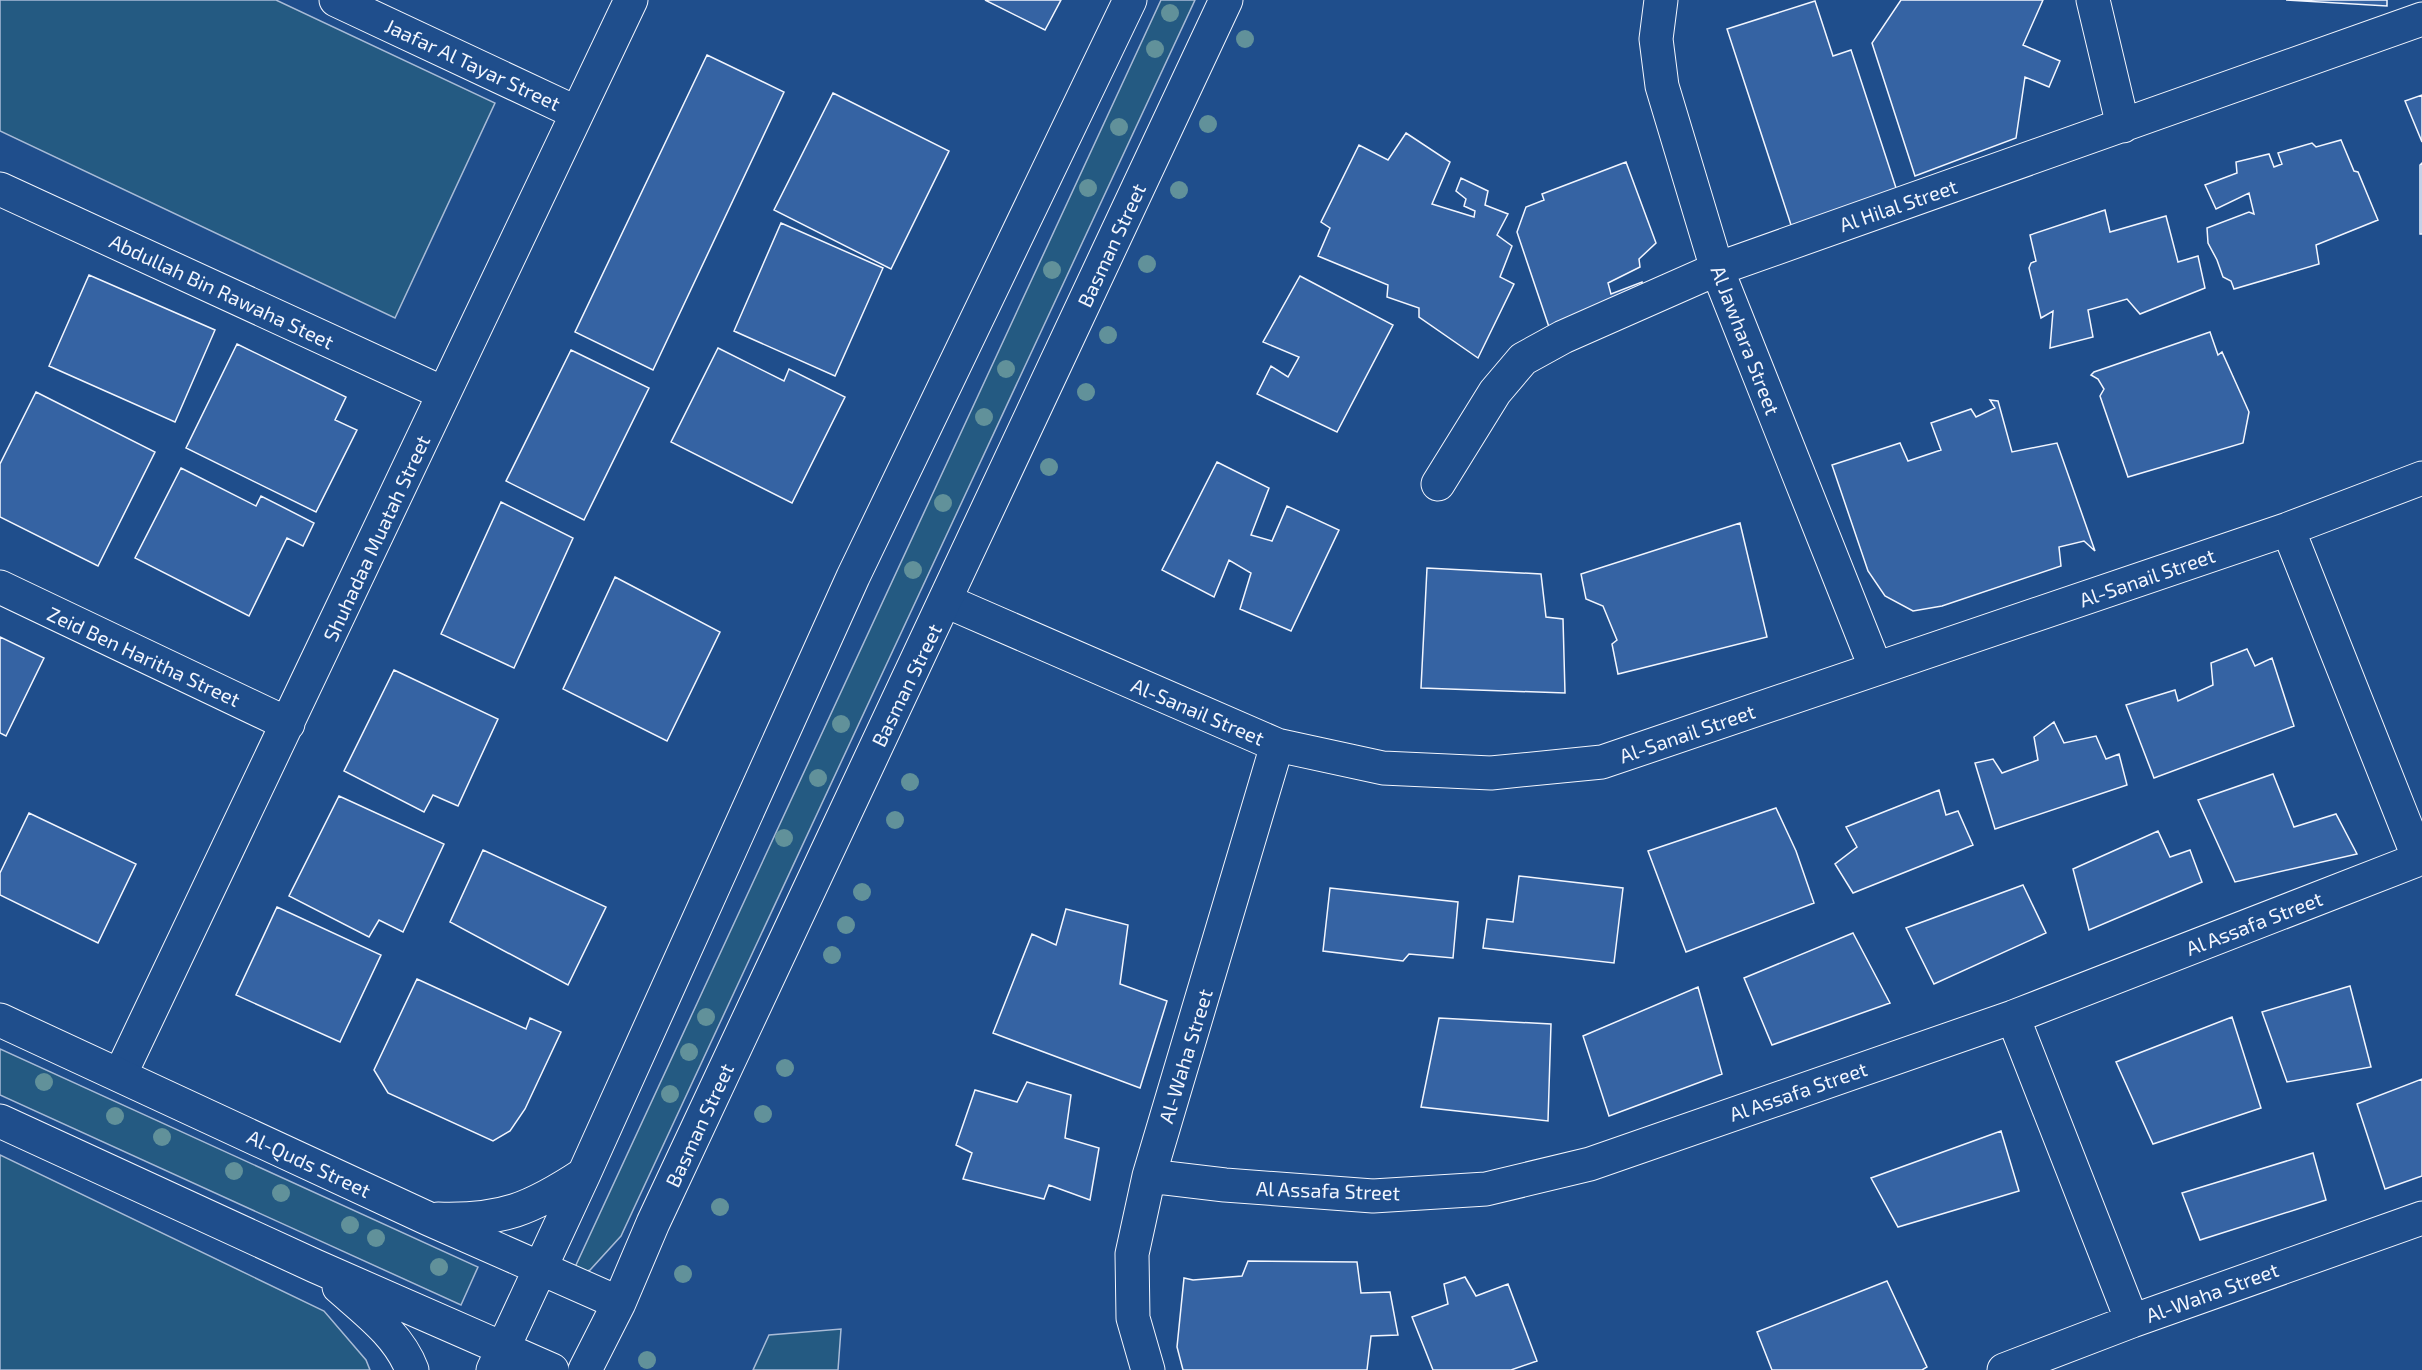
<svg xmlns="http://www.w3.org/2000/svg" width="2422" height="1370" viewBox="0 0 2422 1370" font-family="'Exo 2',sans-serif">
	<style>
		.green { fill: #245a82; stroke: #a8bbd7; stroke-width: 1.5 }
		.building { fill: #3563a3; stroke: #f2f6ff; stroke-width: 1.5 }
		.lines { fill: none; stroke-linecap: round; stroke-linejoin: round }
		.minor-casing { stroke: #f2f6ff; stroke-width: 35 }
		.major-casing { stroke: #f2f6ff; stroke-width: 35 }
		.minor { stroke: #1f4e8c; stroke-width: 33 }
		.major { stroke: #1f4e8c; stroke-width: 33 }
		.tree { fill: #61919a }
		.labels { text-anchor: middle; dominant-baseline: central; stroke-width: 4.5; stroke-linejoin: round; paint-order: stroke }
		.street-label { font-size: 20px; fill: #f2f6ff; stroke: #1f4e8c }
	</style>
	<rect width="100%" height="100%" fill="#1f4e8c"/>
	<path class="green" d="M0,0H276L495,103L395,318L0,131Z
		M1161,0H1195L621,1236L590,1270L570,1278Z
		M0,1049L478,1267L461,1305L0,1095Z
		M0,1155L324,1311L366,1360L370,1370H0Z
		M841,1329L838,1370H753L769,1335Z"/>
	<path class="building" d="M985,0H1061L1045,30Z
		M1901,0H2043L2023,45L2060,61L2049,87L2025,77L2016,138L1915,176L1872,43Z
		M2286,0H2387V6Z
		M1815,1L1833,56L1851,50L1898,194L1792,228L1727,29Z
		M707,55L784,92L653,370L575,332Z
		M833,93L949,151L891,269L774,210Z
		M2422,95V142L2405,101Z
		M1406,133L1450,162L1432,204L1474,217L1475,211L1464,206L1466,199L1456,191L1461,178L1488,191L1485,205L1508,214L1497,235L1512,246L1500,277L1514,284L1478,358L1419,317V308L1387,297L1388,285L1318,256L1330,228L1321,222L1359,145L1388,160Z
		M2341,140L2354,171L2358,172L2378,220L2316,245L2319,264L2234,289L2231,281L2223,277L2217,260L2208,243L2207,228L2249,212L2254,214L2249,193L2216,209L2205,185L2237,173L2236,162L2269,154L2274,167L2282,164L2278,153L2312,143L2316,147Z
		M1626,162L1656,243L1639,259L1640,267L1608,283L1611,294L1642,282L1643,297L1550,330L1517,232L1526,207L1544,200L1542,194Z
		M2422,163V234H2420V165Z
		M2105,210L2110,232L2166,216L2178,262L2198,256L2205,288L2140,314L2127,299L2088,310L2093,337L2050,348L2053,311L2041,318L2029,268L2031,263L2036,261L2030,235Z
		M781,223L883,268L835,376L734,331Z
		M89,275L215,330L175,422L49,366Z
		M1300,276L1393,325L1337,432L1257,394L1271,366L1288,377L1299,357L1263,342Z
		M2210,332L2218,355L2222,352L2249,412L2243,443L2128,477L2100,396L2104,389L2098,379L2091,375L2094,372Z
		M237,344L346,397L335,420L357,430L316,512L186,448Z
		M718,348L784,381L789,369L845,397L792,503L671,442Z
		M571,350L649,388L584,520L506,481Z
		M36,392L155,452L98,566L0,517V464Z
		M1990,400L1998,401L2012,452L2057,443L2095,551L2084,541L2059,547L2061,566L1942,606L1913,611L1885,596L1868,571L1832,465L1900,443L1908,461L1941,450L1931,423L1971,409L1976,417L1995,408Z
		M1217,462L1269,488L1251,535L1272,541L1287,506L1339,530L1291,631L1240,609L1251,573L1229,560L1214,597L1162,570Z
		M181,468L256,506L261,496L314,523L303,546L287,538L249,616L135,558Z
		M501,502L573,538L514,668L441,634Z
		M1740,523L1767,637L1618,674L1612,644L1617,640L1603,606L1586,599L1581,574Z
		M1427,568L1541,574L1546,617L1563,619L1565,693L1421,688Z
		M615,577L720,632L667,741L563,689Z
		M0,637L44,658L6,736L0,733Z
		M2247,649L2255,666L2272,658L2294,726L2154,778L2126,705L2175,690L2178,701L2213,685L2211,663Z
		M394,670L498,719L458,806L433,795L424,812L344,771Z
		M2054,722L2064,743L2096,736L2106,759L2119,754L2127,785L1995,829L1975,763L1993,759L2002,773L2038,760L2034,737Z
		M2273,774L2294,827L2336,814L2357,854L2235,882L2198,800Z
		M1939,790L1946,815L1958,811L1973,845L1853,893L1835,864L1857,847L1846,827Z
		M339,796L444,844L403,932L379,920L369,937L289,896Z
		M1776,808L1796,851L1814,903L1686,952L1648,851Z
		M29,813L136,864L98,943L0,895V873Z
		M2158,831L2170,857L2190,850L2202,882L2089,930L2073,869Z
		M483,850L606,907L568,985L450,922Z
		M1519,876L1623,888L1614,963L1483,948L1487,919L1513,922Z
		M2023,885L2046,933L1934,984L1906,928Z
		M1330,888L1458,902L1453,958L1409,954L1403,961L1323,951Z
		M277,907L381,955L340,1042L236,995Z
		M1066,909L1128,925L1120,984L1167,1001L1140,1088L993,1033L1032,934L1056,945Z
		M1853,933L1890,1003L1772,1045L1744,978Z
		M417,979L526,1029L530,1018L561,1032L525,1109L510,1131L493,1141L388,1093L374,1070Z
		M2350,986L2371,1067L2287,1082L2262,1012Z
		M1698,987L1722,1074L1609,1116L1583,1036Z
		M2232,1017L2261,1108L2153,1144L2116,1062Z
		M1439,1018L1551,1024L1548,1121L1421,1107Z
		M2422,1079V1176L2385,1189L2357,1104Z
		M1027,1082L1071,1095L1065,1138L1099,1148L1090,1200L1049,1185L1044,1199L963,1179L972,1153L956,1145L975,1090L1017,1102Z
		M2001,1131L2019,1191L1898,1227L1871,1178Z
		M2313,1153L2326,1200L2200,1240L2182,1193Z
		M1248,1261L1357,1262L1361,1293L1390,1292L1398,1335L1371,1336L1367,1370H1183L1177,1347L1184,1278L1193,1280L1242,1276Z
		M1465,1277L1476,1296L1508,1284L1537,1361L1511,1370H1433L1412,1317L1448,1304L1444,1284Z
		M1887,1281L1927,1367L1922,1370H1772L1757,1332Z"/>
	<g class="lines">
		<g class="minor-casing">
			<path id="minor" d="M336,0L577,113
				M1661,0L1656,39L1662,86L1717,269L1876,669
				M2093,0L2123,126
				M0,189L443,393
				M1438,484L1495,392L1523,359L1563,337L1717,269L2422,19
				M2288,529L2419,859
				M0,587L288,724
				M946,601L1277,745L1383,768L1491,773L1602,762L2288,529L2422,478
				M2013,1017L2132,1321
				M120,1075L631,0
				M1149,1176L1225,1185L1373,1196L1486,1189L1590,1164L2013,1017L2422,858
				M1148,1370L1133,1318L1132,1254L1149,1176L1277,745
				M2004,1370L2132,1321L2422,1218"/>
		</g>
		<g class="major-casing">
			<path id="major" d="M0,1020L429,1219L619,1303
				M0,1121L315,1266L552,1370
				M438,1219C502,1221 531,1209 584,1174
				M339,1287C366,1311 399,1335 412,1370
				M493,1370L584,1174L853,577L1130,0
				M585,1370L619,1303L653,1223L1226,0"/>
		</g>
		<use href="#minor" class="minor"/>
		<use href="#major" class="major"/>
	</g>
	<g class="tree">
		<circle cx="1170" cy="13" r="9"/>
		<circle cx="1245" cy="39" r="9"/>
		<circle cx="1155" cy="49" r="9"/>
		<circle cx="1208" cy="124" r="9"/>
		<circle cx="1119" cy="127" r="9"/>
		<circle cx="1088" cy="188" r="9"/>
		<circle cx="1179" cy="190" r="9"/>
		<circle cx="1147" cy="264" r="9"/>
		<circle cx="1052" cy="270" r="9"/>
		<circle cx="1108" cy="335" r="9"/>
		<circle cx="1006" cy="369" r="9"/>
		<circle cx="1086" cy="392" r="9"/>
		<circle cx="984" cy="417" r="9"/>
		<circle cx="1049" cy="467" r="9"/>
		<circle cx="943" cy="503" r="9"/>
		<circle cx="913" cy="570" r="9"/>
		<circle cx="841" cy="724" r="9"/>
		<circle cx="818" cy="778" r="9"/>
		<circle cx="910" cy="782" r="9"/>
		<circle cx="895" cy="820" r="9"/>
		<circle cx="784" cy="838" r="9"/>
		<circle cx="862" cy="892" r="9"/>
		<circle cx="846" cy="925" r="9"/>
		<circle cx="832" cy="955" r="9"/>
		<circle cx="706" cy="1017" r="9"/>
		<circle cx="689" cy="1052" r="9"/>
		<circle cx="785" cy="1068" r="9"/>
		<circle cx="44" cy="1082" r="9"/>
		<circle cx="670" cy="1094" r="9"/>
		<circle cx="763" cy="1114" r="9"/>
		<circle cx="115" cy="1116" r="9"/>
		<circle cx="162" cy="1137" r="9"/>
		<circle cx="234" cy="1171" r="9"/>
		<circle cx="281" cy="1193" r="9"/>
		<circle cx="720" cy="1207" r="9"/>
		<circle cx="350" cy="1225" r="9"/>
		<circle cx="376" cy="1238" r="9"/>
		<circle cx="439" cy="1267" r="9"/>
		<circle cx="683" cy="1274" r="9"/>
		<circle cx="647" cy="1360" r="9"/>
	</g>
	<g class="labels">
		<g class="street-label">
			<text transform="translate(473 64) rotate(25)">Jaafar Al Tayar Street</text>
			<text transform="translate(1898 205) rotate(-19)">Al Hilal Street</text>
			<text transform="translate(1111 245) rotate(-65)">Basman Street</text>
			<text transform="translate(222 291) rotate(25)">Abdullah Bin Rawaha Steet</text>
			<text transform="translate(1746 340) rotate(69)">Al Jawhara Street</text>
			<text transform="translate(376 538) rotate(-65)">Shuhadaa Muatah Street</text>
			<text transform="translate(2147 577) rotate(-19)">Al-Sanail Street</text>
			<text transform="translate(144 656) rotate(25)">Zeid Ben Haritha Street</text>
			<text transform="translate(906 685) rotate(-64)">Basman Street</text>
			<text transform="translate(1198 711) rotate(23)">Al-Sanail Street</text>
			<text transform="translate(1687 733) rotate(-19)">Al-Sanail Street</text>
			<text transform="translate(2254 923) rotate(-21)">Al Assafa Street</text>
			<text transform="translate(1185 1056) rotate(-73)">Al-Waha Street</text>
			<text transform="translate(1798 1091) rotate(-19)">Al Assafa Street</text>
			<text transform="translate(699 1125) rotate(-65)">Basman Street</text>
			<text transform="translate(309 1163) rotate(25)">Al-Quds Street</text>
			<text transform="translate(1328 1190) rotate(2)">Al Assafa Street</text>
			<text transform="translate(2212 1292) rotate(-20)">Al-Waha Street</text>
		</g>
	</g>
</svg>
